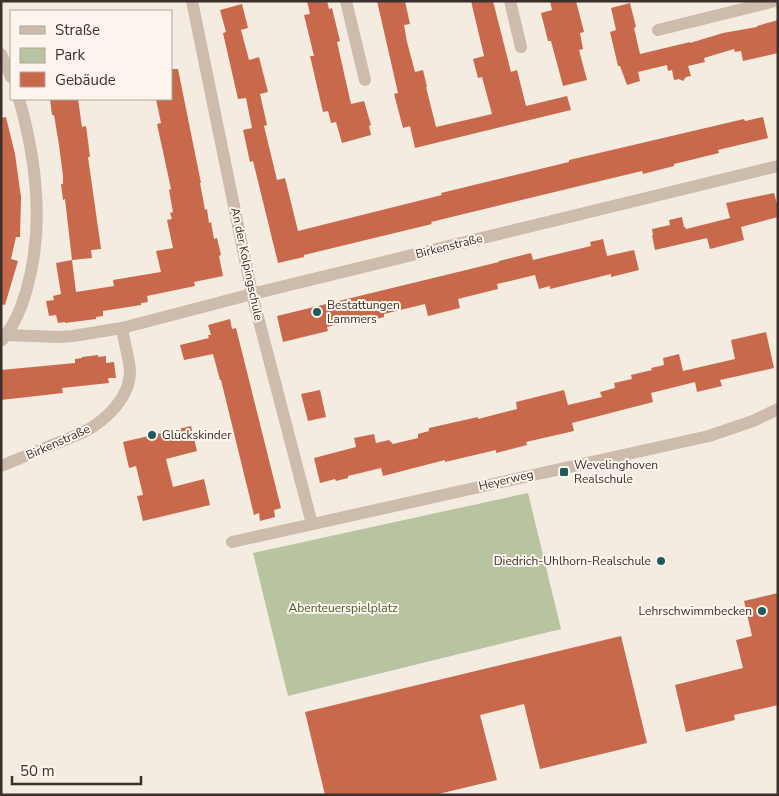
<svg xmlns="http://www.w3.org/2000/svg" width="779" height="796" viewBox="0 0 779 796" font-family="'Nunito Sans',sans-serif">
	<style>
		.green { fill: #b8c4a0 }
		.building { fill: #c8694b }
		.lines { fill: none; stroke-linecap: round; stroke-linejoin: round }
		.minor { stroke: #cdbbac; stroke-width: 12 }
		.poi-dot { fill: #1f5a5e; stroke: #fbf5ee; stroke-width: 2 }
		.labels { text-anchor: middle; dominant-baseline: central; stroke-width: 4; stroke-linejoin: round; paint-order: stroke }
		.street-label { font-size: 12px; fill: #3b302b; stroke: #fbf5ee }
		.poi-label { font-size: 12px; fill: #3b302b; stroke: #fbf5ee; text-anchor: start }
		.park-label { font-size: 12px; fill: #4a5a2e; stroke: #fbf5ee }
	</style>
	<rect width="100%" height="100%" fill="#f4ebe1"/>
	<path class="green" d="M528,493L561,629L288,696L253,553Z"/>
	<path class="building" d="M307,1H327L329,9L332,8L340,41L337,42L351,104L364,101L371,125L369,126L371,135L342,143L336,122L331,123L328,111L323,112L310,56H314L304,15L310,14Z
		M377,1H405L410,24L404,25L407,42L415,72L423,70L427,87H426L436,127L492,114L482,77L478,78L473,59L484,56L471,1H493L511,72L517,70L526,106L567,96L571,110L415,148L410,126L403,128L394,94L398,93Z
		M550,1H576L584,32L580,33L583,49L579,50L587,80L563,86L551,41H548L541,13L552,10Z
		M630,3L636,27L634,28L640,54L690,42V43L723,33L757,27V26L778,20V53L743,61L741,51L735,52L734,49L704,58L705,62L688,66L691,76L686,77L683,81L679,79L674,80L672,70L668,71L667,65L638,72L640,81L627,85L620,66H618L610,32L616,30L611,8Z
		M242,4L248,28L241,30L249,60L259,57L268,92L260,94L267,125L264,126L277,180L285,178L298,231L442,195L441,193L569,162V160L582,157L744,119L745,121L763,117L768,138L718,150L719,153L674,164V166L643,174L642,171L596,182L431,222L432,224L304,255V257L278,263L253,161L250,162L243,130L252,128L246,98L238,99L223,33L226,32L220,10Z
		M171,69H178L201,183H200L205,210L207,209L209,223L211,222L214,239L217,238L221,255L219,256L223,276L194,282L195,286L147,296L148,302L141,303V305L103,311V316L96,317V319L65,323V322L58,323L56,315L49,316L46,301L54,300L53,296L61,294L56,263L72,260L76,292L114,286L113,280L161,272L156,251L173,248L167,220L172,219L170,213L173,212L169,190L171,189L157,124L161,123L156,99H171Z
		M50,99H78L82,127L86,126L88,141L90,157H88L101,249L91,250L92,258L72,260L65,199L63,200L61,184H63V176L59,145L54,115H52Z
		M6,117L15,154L21,197L20,237H16L11,259L18,261L5,305L1,304V118Z
		M774,193L778,208V217L741,227L744,240L710,249L707,238L655,250L652,235H653L652,229L670,225L669,220L682,217L684,227H685L686,229L730,218L726,203Z
		M603,239L607,256L634,250L639,270L611,277V274L550,289V286L539,289L535,275L497,284L498,289L458,299L460,308L428,316L425,304L384,314V317L354,325L353,320L327,327L328,331L283,342L277,316L499,262V261L531,253L533,260L591,246L590,242Z
		M230,319L232,329L236,328L281,508L274,510L275,517L260,521L259,513L254,515L221,380H220L213,354L184,360L180,345L209,338L208,335H211L208,325Z
		M766,332L774,368L720,380L722,386L697,392L695,382L651,393L653,402L572,423L574,431L526,442L527,445L496,453V450L445,462V460L383,476L381,468L348,476V478L336,481L335,479L320,483L314,458L356,447L354,438L374,434L376,443L389,440L393,444L418,438V434L429,431V428L478,417V419L517,409L516,402L564,390L568,405L602,397L600,392L615,388L614,383L632,379L631,375L652,370L651,368L664,365L663,358L679,354L683,371L735,359L731,340Z
		M98,355V357L106,356V363L114,362L116,378H108L109,383L62,388L63,393L1,400V370L75,363V359L82,358V357Z
		M320,390L326,417L308,421L301,394Z
		M191,426L197,451L166,459L173,487L204,479L210,505L143,521L137,496L143,495L136,466L129,468L123,442Z
		M778,593V705L734,715L735,720L686,732L675,685L743,668L736,640L752,636L744,601Z
		M621,636L647,743L540,769L524,704L480,715L497,780L434,795H325L305,712Z"/>
	<g class="lines">
		<path class="minor" d="M192,1L252,294L312,524
			M346,1L365,80
			M510,1L521,47
			M658,30L775,1
			M1,54L11,77
			M7,335L58,337L73,336L122,328L252,294L778,166
			M2,340C14,326 21,309 26,292C45,228 37,162 19,99
			M1,466L84,432C106,420 130,398 130,371C129,357 124,342 122,328
			M232,542L709,436L753,421L778,409"/>
	</g>
	<g class="poi-dot">
		<circle cx="317" cy="312" r="5"/>
		<circle cx="152" cy="435" r="5"/>
		<rect x="559" y="467" width="10" height="10" rx="2.5"/>
		<circle cx="661" cy="561" r="5"/>
		<circle cx="762" cy="611" r="5"/>
	</g>
	<g class="labels">
		<g class="street-label">
			<text transform="translate(449 246) rotate(-14)">Birkenstraße</text>
			<text transform="translate(247 264) rotate(78)">An der Kolpingschule</text>
			<text transform="translate(58 442) rotate(-24)">Birkenstraße</text>
			<text transform="translate(506 480) rotate(-13)">Heyerweg</text>
		</g>
		<g class="poi-label">
			<text x="327" y="305">Bestattungen<tspan x="327" dy="14">Lammers</tspan></text>
			<text x="162" y="435">Glückskinder</text>
			<text x="574" y="465">Wevelinghoven<tspan x="574" dy="14">Realschule</tspan></text>
			<text x="651" y="561" text-anchor="end">Diedrich-Uhlhorn-Realschule</text>
			<text x="752" y="611" text-anchor="end">Lehrschwimmbecken</text>
		</g>
		<g class="park-label">
			<text x="343" y="608">Abenteuerspielplatz</text>
		</g>
	</g>
	<rect width="779" height="796" fill="none" stroke="#3b302b" stroke-width="5"/>
	<rect x="10" y="10" width="162" height="90" fill="#fbf5ee" stroke="#aea6a0"/>
	<rect x="20" y="26" width="25" height="8" fill="#cdbbac" stroke="#aea6a0"/>
	<text x="55" y="35" font-size="15" fill="#3b302b">Straße</text>
	<rect x="20" y="48" width="25" height="15" fill="#b8c4a0" stroke="#aea6a0"/>
	<text x="55" y="60" font-size="15" fill="#3b302b">Park</text>
	<rect x="20" y="72" width="25" height="15" fill="#c8694b" stroke="#aea6a0"/>
	<text x="55" y="85" font-size="15" fill="#3b302b">Gebäude</text>
	<path d="M12 776v8h129v-8" fill="none" stroke="#3b302b" stroke-width="2.5"/>
	<text x="20" y="776" font-size="15" fill="#3b302b" stroke="#fbf5ee" stroke-width="4" paint-order="stroke">50 m</text>
</svg>
